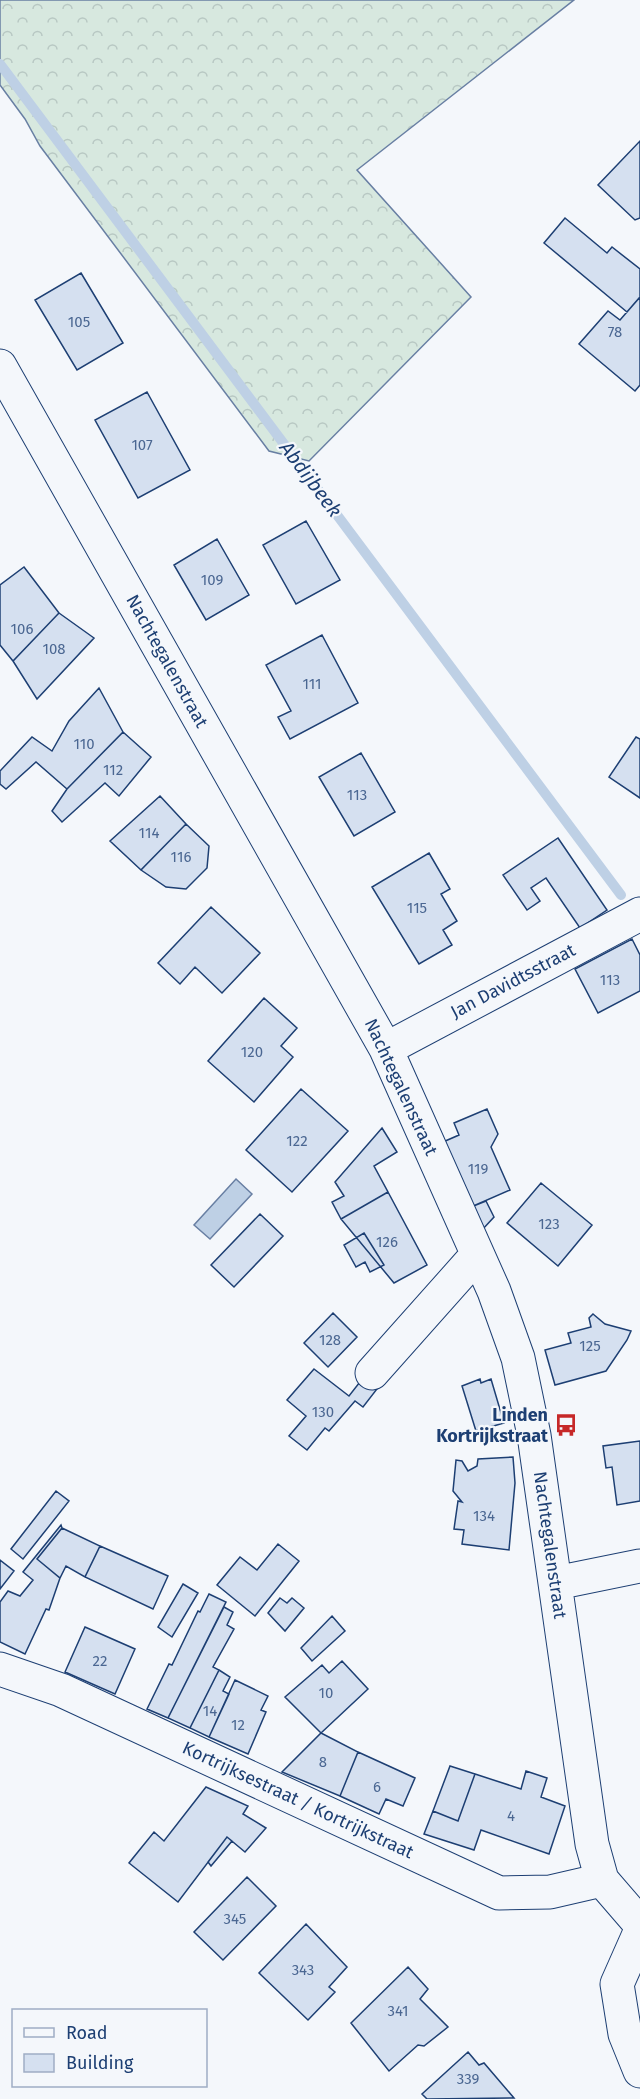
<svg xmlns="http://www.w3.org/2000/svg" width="640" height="2099" viewBox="0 0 640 2099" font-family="'Fira Sans',sans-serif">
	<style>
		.forest { fill: url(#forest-crowns); stroke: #687fa3; stroke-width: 1.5 }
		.water { fill: #bed0e5; stroke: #687fa3; stroke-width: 1.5 }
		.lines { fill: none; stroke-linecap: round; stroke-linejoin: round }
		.stream { stroke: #bed0e5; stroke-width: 10 }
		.building { fill: #d5e0f0; stroke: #1d3f73; stroke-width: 1.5 }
		.minor-casing { stroke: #1d3f73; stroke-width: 35 }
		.minor { stroke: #f4f7fb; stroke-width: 33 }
		.labels { text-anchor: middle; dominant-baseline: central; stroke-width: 4.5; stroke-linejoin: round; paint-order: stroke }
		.number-label { font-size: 15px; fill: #4b6792 }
		.street-label { font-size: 18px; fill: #1d3f73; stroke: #f4f7fb }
		.poi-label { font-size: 18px; font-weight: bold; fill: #1d3f73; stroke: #f4f7fb; text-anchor: end }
		.water-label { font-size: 20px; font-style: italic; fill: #1d3f73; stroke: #f4f7fb }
	</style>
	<defs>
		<pattern id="forest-crowns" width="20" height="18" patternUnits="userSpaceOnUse" patternTransform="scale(1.5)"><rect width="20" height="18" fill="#d7e8df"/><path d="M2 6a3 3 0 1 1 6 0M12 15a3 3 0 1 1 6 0" fill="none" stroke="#b8c8c3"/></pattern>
	</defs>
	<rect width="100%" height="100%" fill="#f4f7fb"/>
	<path class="forest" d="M0,0H574L357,170L471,297L309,461L269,451L40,146L25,119L0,85Z"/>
	<path class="water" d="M236,1179L252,1194L210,1239L194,1225Z"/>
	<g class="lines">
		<path class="stream" d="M0,64L621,895"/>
	</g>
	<path class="building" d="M640,141V218L635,220L598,185Z
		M565,218L607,253L612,247L640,269V297L627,312L544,243Z
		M81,273L123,343L77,370L35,300Z
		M640,297V385L635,391L579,344L608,311L620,320Z
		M147,392L190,470L138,498L95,420Z
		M306,521L340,580L296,604L263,545Z
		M217,539L249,595L206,620L174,565Z
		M24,567L59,613L13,661L0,645V585Z
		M59,613L94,638L37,699L13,661Z
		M322,635L358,703L290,739L278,717L291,711L266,665Z
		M99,688L123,732L67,789L36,762L6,789L0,784V771L32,737L52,751L69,721Z
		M123,732L151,757L119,796L105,783L62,822L52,811L67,789Z
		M636,737L640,739V798L609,777Z
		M361,753L395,812L354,836L319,777Z
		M160,796L186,824L141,870L110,841Z
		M186,824L209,846L207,868L186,889L166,887L141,870Z
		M558,838L607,910L580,928L546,878L531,888L540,901L527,910L503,875Z
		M429,853L450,889L441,894L457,921L443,930L452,945L419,964L372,887Z
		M211,907L260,953L222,993L195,967L180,984L158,963Z
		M632,939L640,955V991L598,1013L575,969Z
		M264,998L297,1028L281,1046L293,1057L254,1102L208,1061Z
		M301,1089L348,1131L292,1192L246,1150Z
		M487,1109L498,1134L491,1147L510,1190L471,1207L443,1142L459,1135L454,1123Z
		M382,1128L397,1152L374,1166L388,1192L341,1219L332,1202L344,1196L335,1182Z
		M541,1183L592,1225L558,1266L507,1223Z
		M388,1192L427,1265L394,1283L341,1219Z
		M486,1201L494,1217L482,1230L471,1207Z
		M260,1214L283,1236L234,1287L211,1265Z
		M364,1233L384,1265L370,1272L365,1262L356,1267L344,1245Z
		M333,1313L357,1337L328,1367L304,1343Z
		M593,1314L605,1324L631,1331L627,1340L606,1371L555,1385L545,1350L571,1343L568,1333L591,1327L589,1318Z
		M314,1369L349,1396L363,1378L377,1389L363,1407L355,1401L329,1431L325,1428L307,1450L289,1436L306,1416L287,1400Z
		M480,1379L481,1383L491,1379L504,1423L476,1431L462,1386Z
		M640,1441V1501L617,1505L612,1467L606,1468L603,1446Z
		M513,1457L515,1483L509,1550L462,1544L464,1530L454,1529L458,1501L462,1502L453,1491L456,1460L462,1461L468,1471L477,1466L478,1459Z
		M56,1491L69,1501L23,1559L11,1549Z
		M61,1525L62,1528L37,1559L60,1578L49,1610L46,1609L25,1654L0,1642V1602L8,1591L20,1596L33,1580L23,1572Z
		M62,1528L100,1546L85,1577L66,1566L60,1578L37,1559Z
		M278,1544L299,1561L255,1616L217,1585L240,1557L257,1570Z
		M100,1546L168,1576L153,1609L85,1577Z
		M0,1560L14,1571L0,1589Z
		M183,1584L198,1593L172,1637L158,1627Z
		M209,1594L226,1602L168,1718L147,1709L169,1664L172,1665L198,1611L200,1612Z
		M280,1598L287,1603L292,1598L304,1608L285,1631L268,1613Z
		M224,1607L233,1612L227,1625L234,1629L213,1667L219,1670L190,1728L168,1718Z
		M332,1616L345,1631L312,1661L301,1648Z
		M85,1627L135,1649L115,1694L65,1672Z
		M342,1661L368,1689L321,1733L285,1697L322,1665L329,1673Z
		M219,1670L230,1677L223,1691L229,1694L209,1737L190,1728Z
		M235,1680L268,1696L261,1710L266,1712L248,1754L209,1737Z
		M321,1733L358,1752L340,1796L282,1772Z
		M358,1752L415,1778L403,1806L386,1799L379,1814L340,1796Z
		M450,1766L475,1774L458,1821L433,1811Z
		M526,1771L547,1778L541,1797L565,1806L549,1854L481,1830L474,1850L424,1834L433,1811L458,1821L475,1774L521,1789Z
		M206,1787L248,1806L243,1814L266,1828L245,1852L227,1837L178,1902L129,1863L154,1832L164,1841Z
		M227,1837L232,1841L211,1866L208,1862Z
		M247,1877L276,1906L223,1960L194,1932Z
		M306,1924L347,1967L329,1987L335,1992L308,2020L259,1973Z
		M408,1967L428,1989L420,1999L448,2027L424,2046L418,2045L389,2071L351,2023Z
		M468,2052L479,2065L484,2063L514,2098L427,2099L422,2094Z"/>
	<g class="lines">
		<g class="minor-casing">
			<path id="minor" d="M0,366L386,1049L494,1291L518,1358L534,1435L592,1844L602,1880L640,1924
				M386,1049L640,914
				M372,1373L477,1255
				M556,1583L640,1566
				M0,1669L61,1690L499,1893L550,1892L602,1880
				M640,1932L617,1984L625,2034L640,2071"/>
		</g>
		<use href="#minor" class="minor"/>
	</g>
	<defs>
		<g id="bus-bare" transform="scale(1.8)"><path d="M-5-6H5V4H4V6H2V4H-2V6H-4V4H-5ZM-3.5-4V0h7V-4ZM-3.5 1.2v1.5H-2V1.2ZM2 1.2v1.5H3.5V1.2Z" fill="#c62828" stroke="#f4f7fb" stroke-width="2.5" paint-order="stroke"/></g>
	</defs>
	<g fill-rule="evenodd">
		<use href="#bus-bare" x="566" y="1425"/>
	</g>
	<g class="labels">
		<g class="number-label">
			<text x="79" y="322">105</text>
			<text x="615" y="332">78</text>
			<text x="142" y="445">107</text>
			<text x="212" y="580">109</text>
			<text x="22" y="629">106</text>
			<text x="54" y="649">108</text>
			<text x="312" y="684">111</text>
			<text x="84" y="744">110</text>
			<text x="113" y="770">112</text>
			<text x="357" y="795">113</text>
			<text x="149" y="833">114</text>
			<text x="181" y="857">116</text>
			<text x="417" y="908">115</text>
			<text x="610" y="980">113</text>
			<text x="252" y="1052">120</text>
			<text x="297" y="1141">122</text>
			<text x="478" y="1169">119</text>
			<text x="549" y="1224">123</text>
			<text x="387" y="1242">126</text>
			<text x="330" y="1340">128</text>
			<text x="590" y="1346">125</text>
			<text x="323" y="1412">130</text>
			<text x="484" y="1516">134</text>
			<text x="100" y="1661">22</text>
			<text x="326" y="1693">10</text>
			<text x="210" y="1711">14</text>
			<text x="238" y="1725">12</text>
			<text x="323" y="1762">8</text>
			<text x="377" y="1787">6</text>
			<text x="511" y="1816">4</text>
			<text x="235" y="1919">345</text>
			<text x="303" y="1970">343</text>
			<text x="398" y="2011">341</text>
			<text x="468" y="2079">339</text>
		</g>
		<g class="street-label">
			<text transform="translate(167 661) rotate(61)">Nachtegalenstraat</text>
			<text transform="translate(513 981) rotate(-28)">Jan Davidtsstraat</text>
			<text transform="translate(401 1087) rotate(65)">Nachtegalenstraat</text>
			<text transform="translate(550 1545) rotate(82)">Nachtegalenstraat</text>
			<text transform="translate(298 1800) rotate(25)">Kortrijksestraat / Kortrijkstraat</text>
		</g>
		<g class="poi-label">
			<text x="548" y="1415">Linden<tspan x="548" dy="21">Kortrijkstraat</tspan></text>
		</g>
		<g class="water-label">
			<text transform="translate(311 479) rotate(53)">Abdijbeek</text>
		</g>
	</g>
	<rect x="12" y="2009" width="195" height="78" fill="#f4f7fb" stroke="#9eadc5" stroke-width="1.5"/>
	<rect x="24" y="2028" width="30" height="9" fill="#f4f7fb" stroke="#9eadc5" stroke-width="1.5"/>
	<text x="66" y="2039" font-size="18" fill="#1d3f73">Road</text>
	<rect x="24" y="2054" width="30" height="18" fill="#d5e0f0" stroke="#9eadc5" stroke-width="1.5"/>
	<text x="66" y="2069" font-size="18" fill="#1d3f73">Building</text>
</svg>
